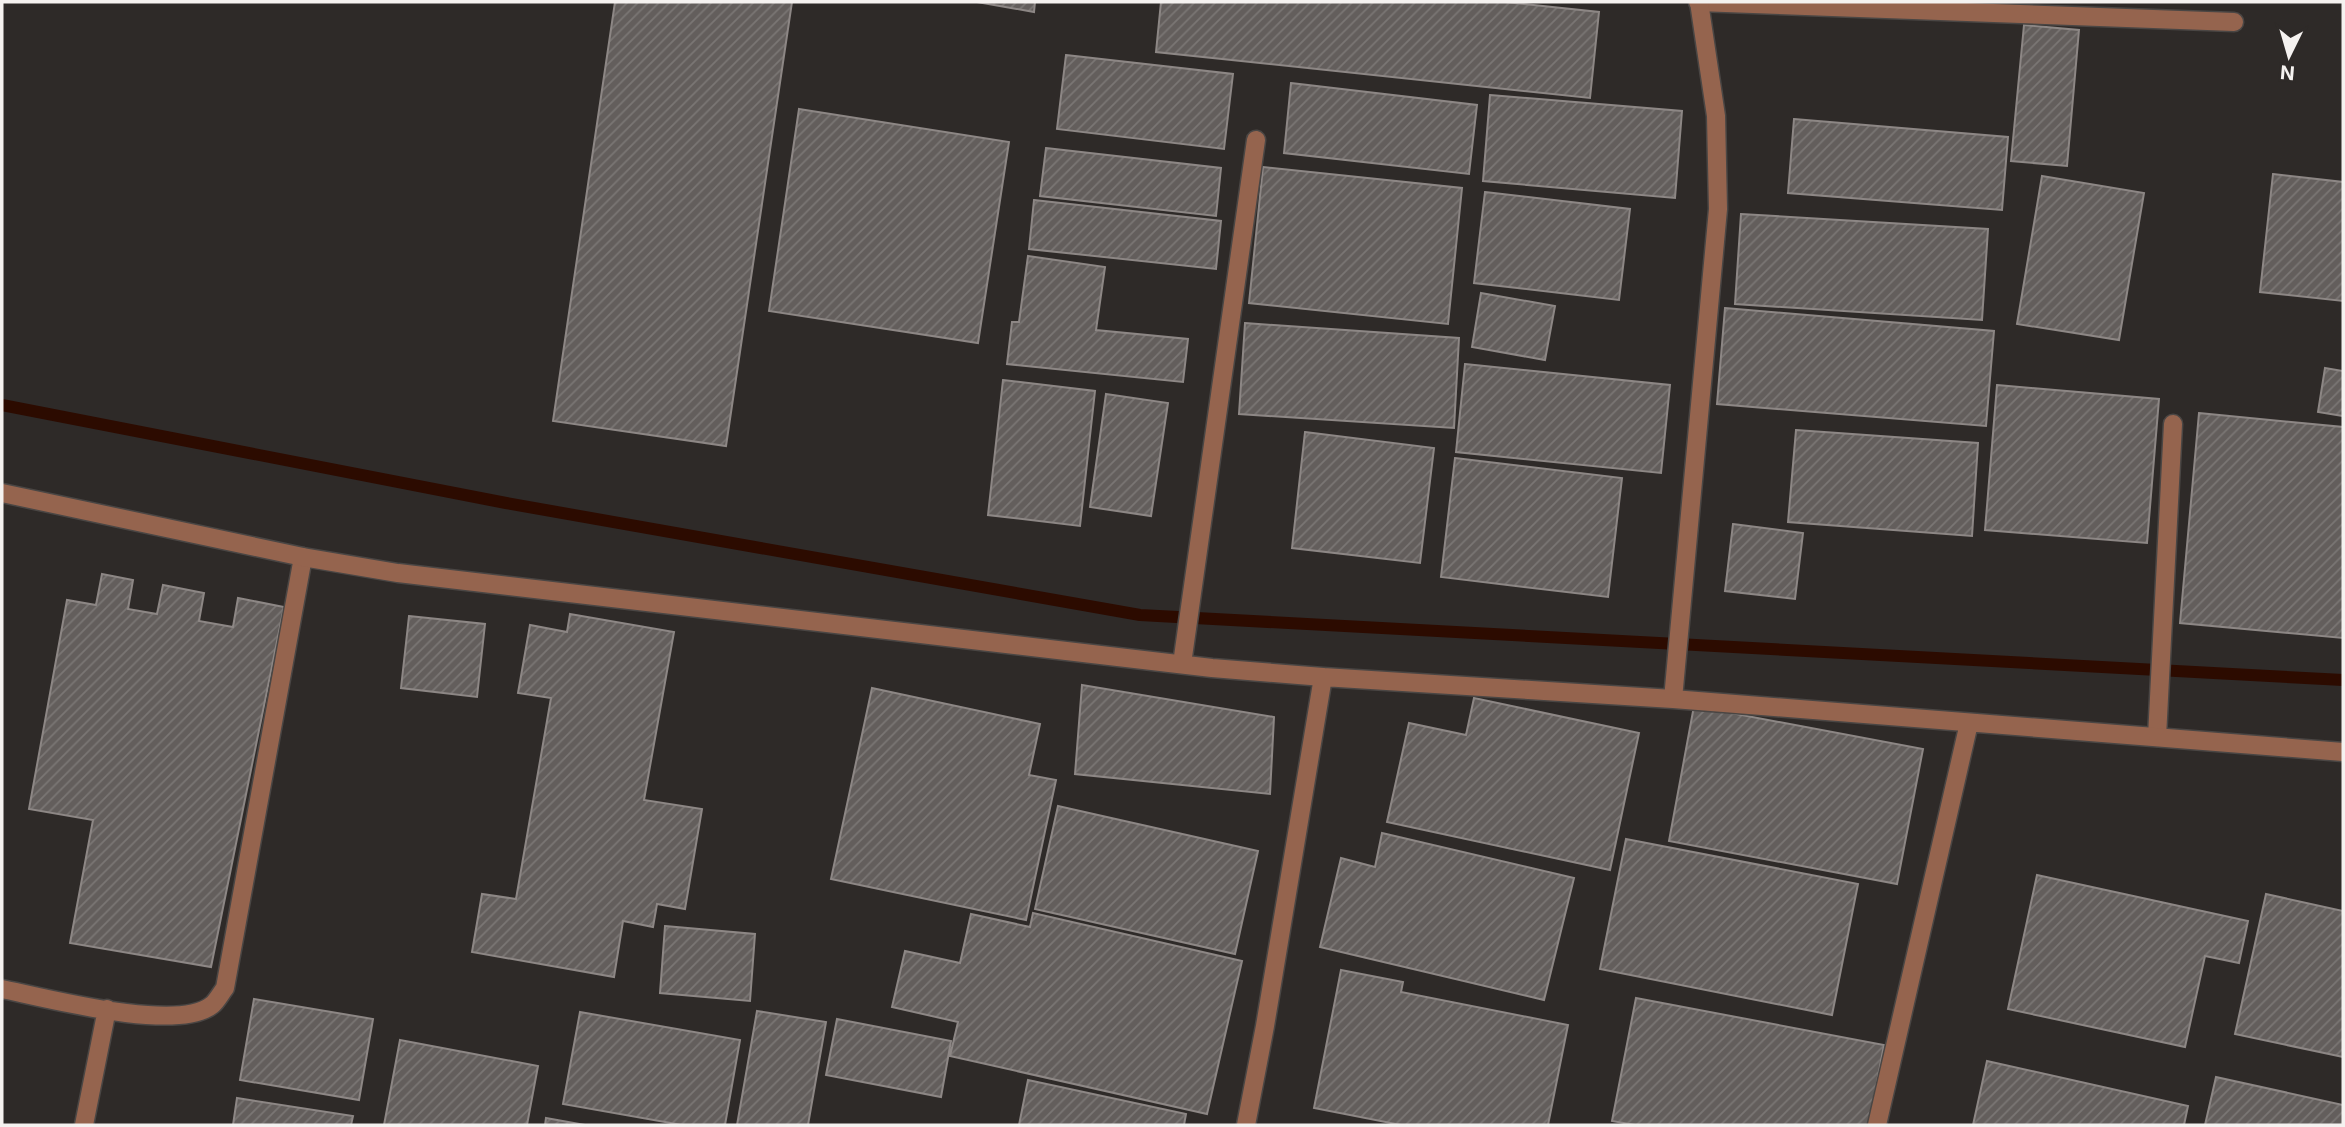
<svg xmlns="http://www.w3.org/2000/svg" width="2345" height="1127" viewBox="0 0 2345 1127" font-family="Inter,sans-serif">
	<style>
		.lines { fill: none; stroke-linecap: round; stroke-linejoin: round }
		.stream { stroke: #2c0b00; stroke-width: 12 }
		.building { fill: url(#building-hatch); stroke: #8d8785; stroke-width: 2 }
		.service-casing { stroke: #4a4644; stroke-width: 21 }
		.minor-casing { stroke: #4a4644; stroke-width: 21 }
		.service { stroke: #95644e; stroke-width: 18 }
		.minor { stroke: #95644e; stroke-width: 18 }
	</style>
	<defs>
		<pattern id="building-hatch" width="6" height="6" patternUnits="userSpaceOnUse" patternTransform="scale(1.75)"><rect width="6" height="6" fill="#635e5c"/><path d="M-1 1l2-2M0 6l6-6M5 7l2-2" fill="none" stroke="#7a7674"/></pattern>
	</defs>
	<rect width="100%" height="100%" fill="#2e2a28"/>
	<g class="lines">
		<path class="stream" d="M2,405L506,503L1140,615L2343,680"/>
	</g>
	<path class="building" d="M615,2H792L726,446L553,421Z
		M977,2H1035L1034,12Z
		M1161,2H1505L1599,12L1590,98L1156,52Z
		M2024,25L2079,30L2067,166L2011,161Z
		M1066,55L1233,74L1224,149L1057,129Z
		M1291,83L1477,105L1469,174L1284,153Z
		M1490,95L1682,111L1675,198L1483,181Z
		M799,109L1009,142L978,343L769,311Z
		M1794,119L2008,137L2002,210L1788,193Z
		M1046,148L1221,168L1216,216L1040,196Z
		M1263,167L1462,188L1448,324L1249,303Z
		M2273,174L2343,182V301L2260,292Z
		M2042,176L2144,193L2119,340L2017,324Z
		M1485,192L1630,209L1619,300L1474,283Z
		M1034,200L1221,221L1216,269L1029,249Z
		M1741,214L1988,229L1982,320L1735,304Z
		M1028,256L1105,267L1096,330L1188,339L1183,382L1007,364L1012,322H1019Z
		M1481,293L1555,306L1545,360L1472,347Z
		M1725,308L1994,331L1986,426L1717,404Z
		M1245,323L1459,338L1454,428L1239,414Z
		M1465,364L1670,385L1661,473L1456,452Z
		M2325,368L2343,371V416L2318,412Z
		M1003,380L1095,391L1080,526L988,515Z
		M1997,385L2159,399L2147,543L1985,530Z
		M1106,394L1168,403L1151,516L1090,507Z
		M2199,413L2343,427V638L2180,623Z
		M1796,430L1978,443L1972,536L1788,522Z
		M1305,432L1434,448L1420,563L1292,548Z
		M1455,458L1622,478L1608,597L1441,577Z
		M1733,524L1803,533L1795,599L1725,591Z
		M102,574L133,580L128,609L157,614L163,585L204,593L199,621L233,627L238,598L284,607L211,967L70,943L93,820L29,809L67,600L96,605Z
		M570,614L674,632L644,800L702,809L685,909L657,904L653,927L623,921L614,977L472,952L482,894L516,899L551,698L518,693L530,625L567,632Z
		M409,616L485,624L477,697L401,688Z
		M1082,685L1274,717L1270,794L1075,774Z
		M872,688L1040,724L1029,775L1056,780L1026,920L831,879Z
		M1474,698L1639,733L1610,870L1387,822L1409,723L1466,735Z
		M1694,706L1923,749L1897,884L1669,841Z
		M1058,806L1258,851L1235,954L1035,909Z
		M1382,833L1574,878L1544,1000L1320,947L1341,858L1375,867Z
		M1626,839L1858,884L1832,1015L1600,969Z
		M2037,875L2248,921L2239,963L2205,956L2185,1047L2008,1009Z
		M2266,894L2343,911V1057L2235,1034Z
		M1033,913L1242,961L1207,1114L950,1056L958,1022L892,1007L905,951L960,963L971,914L1030,927Z
		M665,926L755,934L750,1001L660,993Z
		M1341,970L1403,982L1401,992L1568,1025L1548,1125H1401L1314,1108Z
		M1636,998L1884,1045L1869,1125H1635L1612,1121Z
		M254,999L373,1019L359,1100L240,1080Z
		M757,1011L826,1022L808,1125H737Z
		M580,1012L740,1040L725,1125H682L563,1104Z
		M837,1019L951,1041L941,1097L826,1075Z
		M400,1040L538,1066L527,1125H384Z
		M1987,1061L2188,1106L2184,1125H1973Z
		M2216,1077L2343,1105V1125H2205Z
		M1028,1080L1186,1114L1184,1125H1019Z
		M237,1098L353,1116L351,1125H233Z
		M546,1118L585,1125H545Z"/>
	<g class="lines">
		<g class="service-casing">
			<path id="service" d="M1698,2L2234,22
				M2157,737L2173,424
				M2,989C45,998 178,1033 212,1005C217,1001 221,993 225,988L303,557
				M84,1125L107,1009"/>
		</g>
		<g class="minor-casing">
			<path id="minor" d="M2,493L303,557L398,573L1212,668L1323,677L1673,699L2343,752
				M1182,664L1256,140
				M1673,699L1718,209L1716,116L1699,2
				M1246,1125L1265,1026L1323,677
				M1877,1125L1969,723"/>
		</g>
		<use href="#service" class="service"/>
		<use href="#minor" class="minor"/>
	</g>
	<rect width="2345" height="1127" fill="none" stroke="#f5f2f0" stroke-width="7"/>
	<g transform="translate(2289 56) rotate(185)" stroke="#2e2a28" stroke-width="5" paint-order="stroke">
	<path d="M0-5L12 26L0 18L-12 26Z" fill="#f5f2f0"/>
	<text y="-10" font-size="19" font-weight="bold" text-anchor="middle" fill="#f5f2f0">N</text>
	</g>
</svg>
